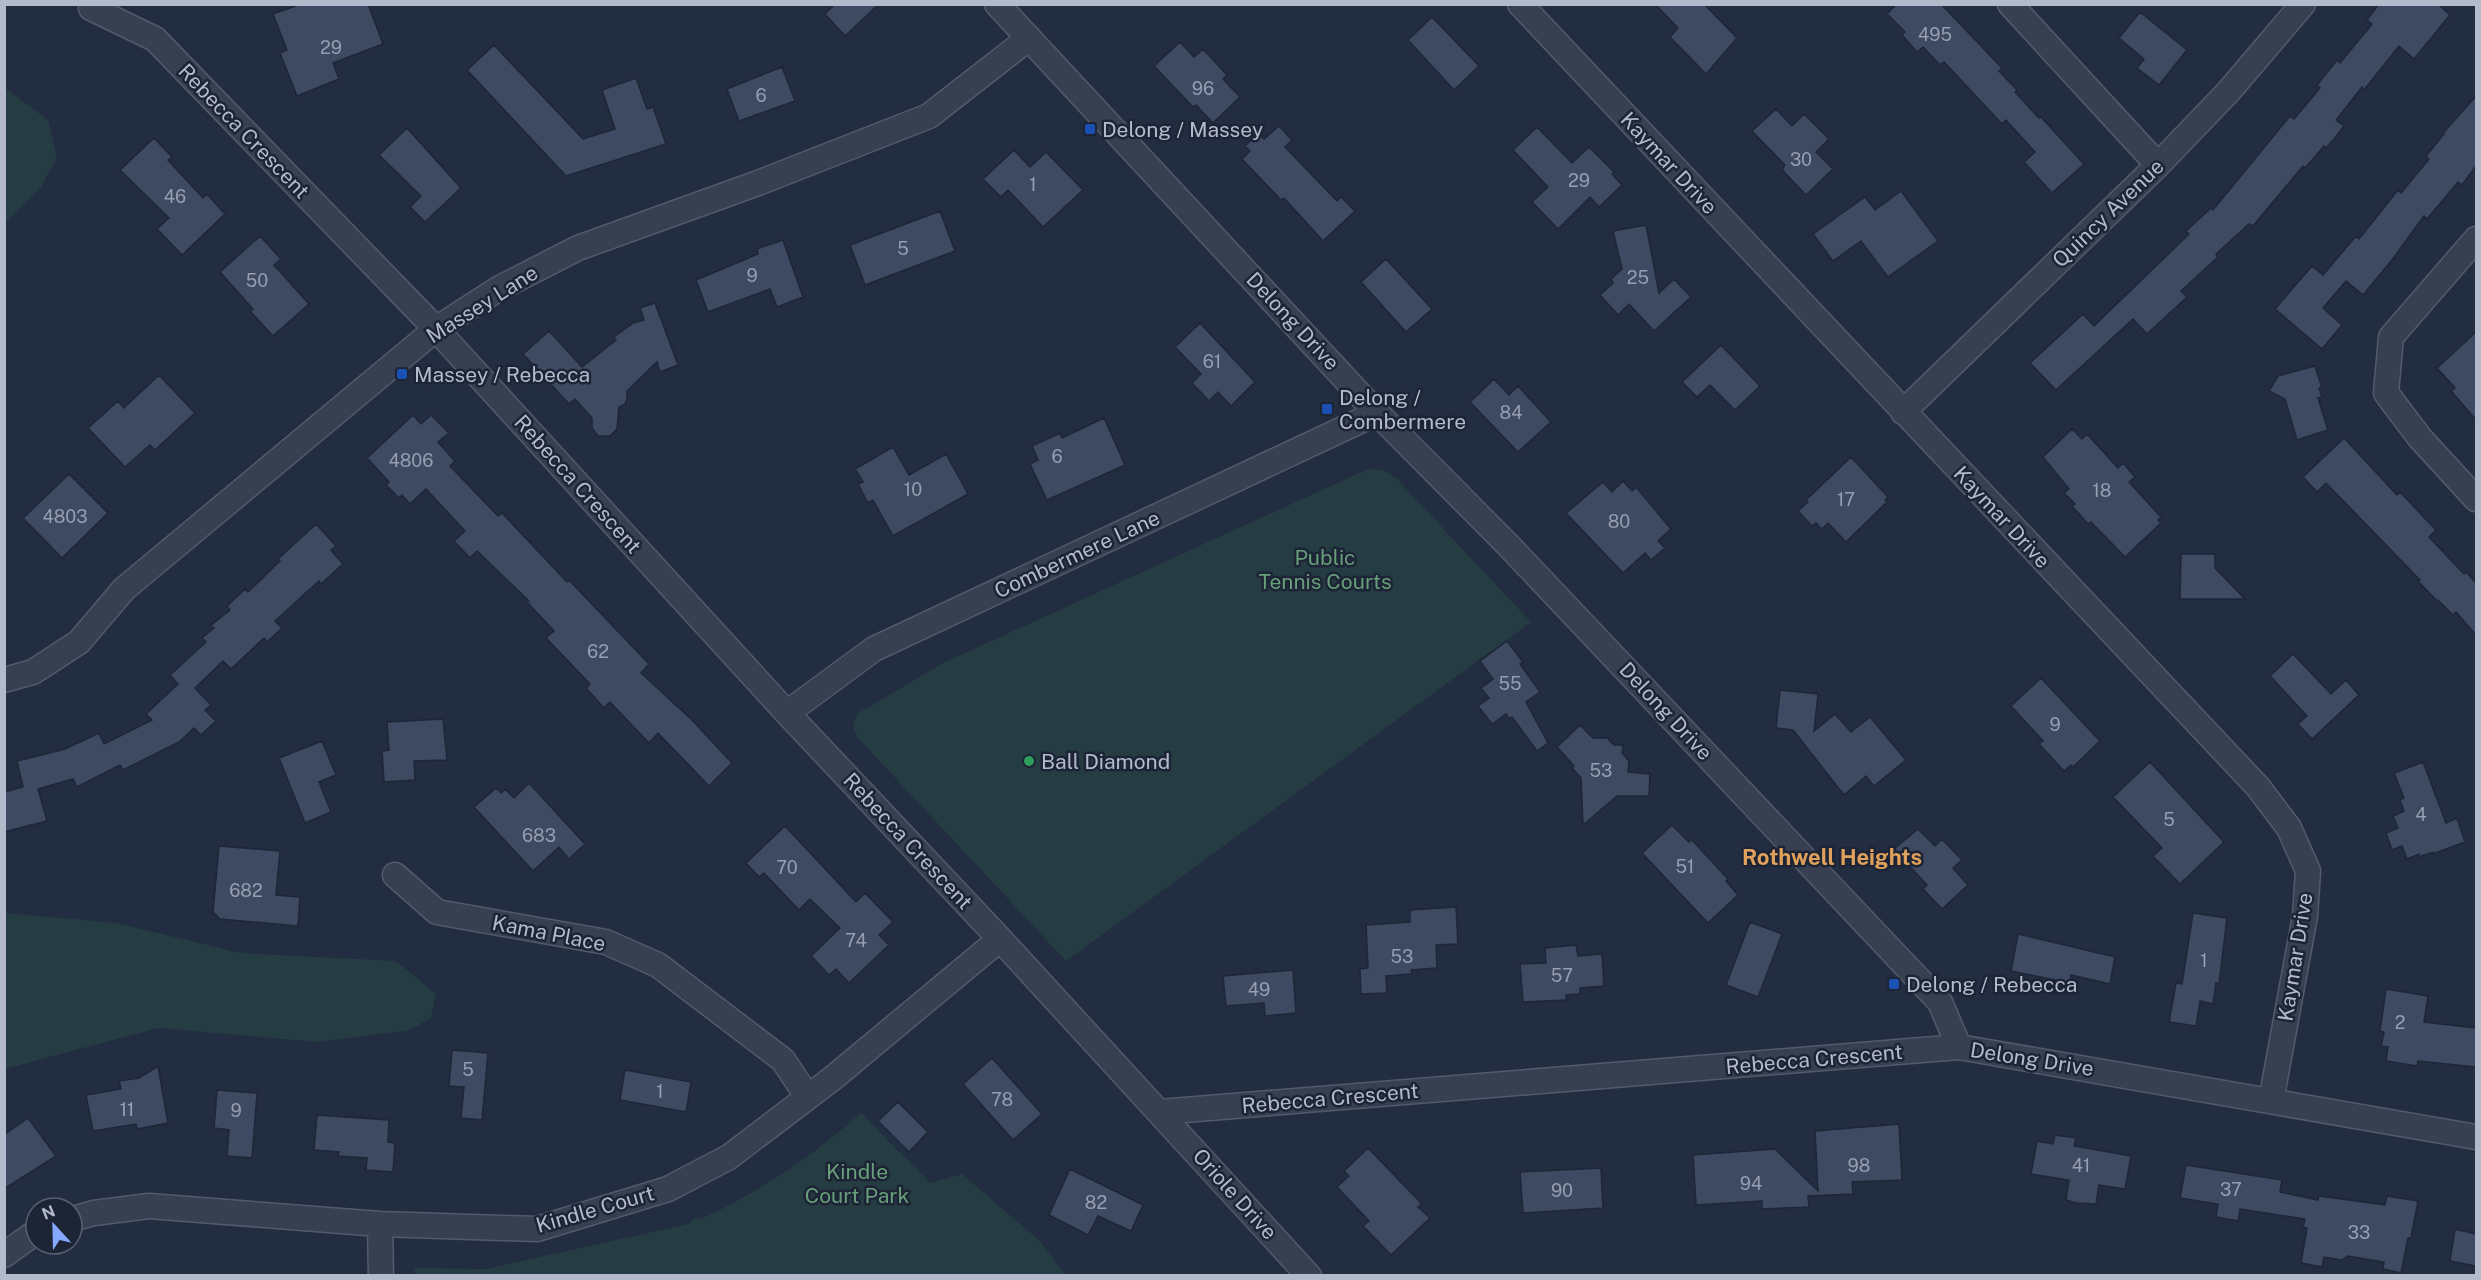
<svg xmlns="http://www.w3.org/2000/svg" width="2481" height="1280" viewBox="0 0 2481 1280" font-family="'Public Sans',sans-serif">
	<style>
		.green { fill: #253c42 }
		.building { fill: #3e4962; stroke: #1e2638; stroke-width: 1.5 }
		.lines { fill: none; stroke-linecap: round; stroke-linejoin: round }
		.street-casing { stroke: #525a6b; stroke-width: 27 }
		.street { stroke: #373f51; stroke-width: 24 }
		.transit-dot { fill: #1a4fb4; stroke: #1c2436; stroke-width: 2 }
		.leisure-dot { fill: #2e9e5b; stroke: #1c2436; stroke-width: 2 }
		.labels { text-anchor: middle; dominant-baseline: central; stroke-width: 5; stroke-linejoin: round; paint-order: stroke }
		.number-label { font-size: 18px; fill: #969eb1 }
		.poi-label { font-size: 21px; fill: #b3bacb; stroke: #1c2436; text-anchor: start }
		.street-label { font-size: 21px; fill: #b3bacb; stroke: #1c2436 }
		.park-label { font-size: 21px; fill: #689f7a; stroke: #1c2436 }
		.neighbourhood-label { font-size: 22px; font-weight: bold; fill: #dfa15b; stroke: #1c2436 }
	</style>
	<rect width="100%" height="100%" fill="#222d41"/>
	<path class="green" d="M4,87L48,120L57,158L41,187L5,223Z
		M1368,469L1383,470L1396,478L1531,622L1066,961L857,737L853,725L857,714L941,664Z
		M5,913L117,923L240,953L396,961L436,994L431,1018L410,1030L318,1042L158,1028L5,1069Z
		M861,1113L930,1183L962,1174L1041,1242L1066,1275L913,1276L901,1274L889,1276L415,1275V1268L485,1269L689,1224L695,1217L701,1219C760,1192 812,1156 861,1113Z"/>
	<path class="building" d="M301,4H368L383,44L333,63L339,79L297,96L280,53L287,50L273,14Z
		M835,4H879L845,36L825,14Z
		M1655,4H1704L1737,38L1706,74L1670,37L1678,28Z
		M1897,4H1941L2002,68L1999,71L2017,90L2015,92L2039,118L2041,117L2084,164L2052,193L2024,162L2035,152L2006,120L2002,124L1944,62L1940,65L1923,47L1917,52L1902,35L1905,32L1887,14Z
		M2379,4H2438L2450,15L2414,59L2399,46L2364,90L2362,87L2336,120L2344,126L2334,139L2326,148L2324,146L2305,168L2303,166L2253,226L2249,224L2216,254L2218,257L2181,291L2187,297L2147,334L2133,319L2056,390L2030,363L2083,314L2094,326L2189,234L2186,231L2211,208L2213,210L2290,116L2294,119L2320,88L2317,85L2337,60L2340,63L2372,24L2367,20Z
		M2140,12L2187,50L2159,85L2137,68L2144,59L2119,38Z
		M1432,17L1479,66L1454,90L1408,40Z
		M1180,42L1194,57L1203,49L1227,75L1223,79L1240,97L1213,123L1196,105L1193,107L1154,66Z
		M494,45L583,139L615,129L602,90L636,78L647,109L653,107L666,144L566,176L467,70Z
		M782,67L795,101L739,121L727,89Z
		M2476,96V166L2462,185L2458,182L2427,219L2424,216L2392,260L2363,295L2346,281L2323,308L2342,325L2322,349L2275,309L2312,266L2323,275L2356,236L2359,239L2398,190L2401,193L2429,159L2426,156L2444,134V132Z
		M1776,109L1792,126L1804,114L1829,139L1816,152L1833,169L1806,195L1786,174L1782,169L1785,165L1752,131Z
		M1279,126L1292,140L1285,147L1337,201L1341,197L1355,211L1323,241L1284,198L1281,200L1242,159L1250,151L1245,146L1258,133L1264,139Z
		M1537,127L1572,163L1589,147L1614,172L1612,174L1622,185L1599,207L1590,197L1558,229L1532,202L1548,187L1513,150Z
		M407,128L461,188L425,222L410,207L421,196L379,155Z
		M154,138L172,157L168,160L203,198L207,194L225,214L182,255L157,229L169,218L120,170Z
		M1014,150L1030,167L1046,152L1083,190L1043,227L1008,190L1001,197L983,179Z
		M1901,191L1938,241L1888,277L1861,241L1833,261L1813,234L1865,197L1875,210Z
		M940,211L955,251L865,285L850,245Z
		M1646,225L1659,293L1674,279L1691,297L1654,331L1629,304L1618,315L1600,295L1613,283L1611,279L1622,269L1613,231Z
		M260,236L281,259L274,265L309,304L273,336L250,311L253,309L220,272Z
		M783,240L803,297L777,307L770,289L708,312L696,280L758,254L757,249Z
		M1386,259L1432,309L1406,332L1361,282Z
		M655,303L678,365L660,372L657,362L627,391V399L625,404L619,407L617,429L610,436H598L592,428V418L575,399L569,404L523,354L549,331L582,367L616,340L614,337L633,323L644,320L640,308Z
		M1200,323L1255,382L1231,406L1218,392L1209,401L1192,383L1201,374L1175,347Z
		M2476,332V420L2451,391L2455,388L2437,368Z
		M1721,345L1760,386L1735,410L1710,385L1697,397L1682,382Z
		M2315,366L2322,388H2319L2322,397L2318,398L2328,430L2297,440L2285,399L2269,391L2278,376Z
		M159,375L195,413L155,450L150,445L125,467L88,428L118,401L124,408Z
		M1494,379L1509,395L1518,386L1551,422L1518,452L1470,402Z
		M413,415L421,424L431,415L449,433L438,442L455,461L450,466L498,516L502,513L567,582L569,580L649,664L641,673L691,719L732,763L709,786L658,733L649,743L610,702L604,708L586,688L590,684L546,638L554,631L527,602L529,601L477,551L470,558L454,541L465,531L426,489L410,504L402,495L399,498L386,485L389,482L367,458Z
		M1104,418L1125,465L1047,500L1030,464L1038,460L1032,446L1060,433L1062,438Z
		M2072,429L2082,439L2087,434L2118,468L2123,463L2135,477L2129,482L2161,517L2158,520L2161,523L2125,557L2091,522L2088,524L2072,506L2075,504L2064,493L2069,489L2043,457Z
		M2344,438L2397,495L2400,492L2436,530L2429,537L2464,574L2466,572L2476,583V635L2456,612L2453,615L2438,600L2437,601L2418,581L2420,580L2326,483L2317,492L2303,477Z
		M893,447L909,475L946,454L968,494L893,536L873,500L868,503L858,484L863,482L855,469Z
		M1851,457L1888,497L1885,500L1887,502L1846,542L1828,523L1822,529L1816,523L1812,526L1798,511L1808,502L1806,500Z
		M69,474L108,513L62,558L23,518Z
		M1623,481L1632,491L1636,487L1671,529L1658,541L1665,548L1651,560L1645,553L1623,573L1566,513L1603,482L1612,492Z
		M316,524L336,546L331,550L343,564L321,584L319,581L275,621L282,628L267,642L264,638L231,669L223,661L195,688L211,705L205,710L216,721L201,735L194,728L179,742L123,770L120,765L77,787L73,779L38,789L47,821L4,832V792L23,787L17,761L65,749L99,733L104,744L152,720L146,714L178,684L170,675L206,642L202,638L214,628L210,626L230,610L227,606L245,589L248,592L280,561L278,559Z
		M2181,554H2215V568L2245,599H2180Z
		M1507,641L1523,662L1520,664L1540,692L1526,702L1548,743L1537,751L1512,717L1510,719L1506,714L1492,724L1478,706L1489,698L1481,688L1493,679L1480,661Z
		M2293,654L2331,694L2346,680L2359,695L2312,739L2298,724L2307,716L2270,676Z
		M2041,678L2100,741L2073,767L2071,765L2064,771L2039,744L2043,741L2011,706Z
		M1780,690L1818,694L1814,731L1835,714L1851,732L1870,717L1906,760L1874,786L1866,776L1844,795L1793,730L1776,728Z
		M443,719L447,760L414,761L415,780L384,782L382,751L389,750L387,722Z
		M1580,725L1593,738H1607L1614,745H1623L1622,753L1629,761L1628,772L1650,774L1649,796H1617L1583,825L1581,778L1572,768L1574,766L1557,747Z
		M322,741L336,775L319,782L331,812L305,823L279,758Z
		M2150,762L2224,842L2180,884L2153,856L2162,848L2113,797Z
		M2423,762L2446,823L2457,818L2465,842L2433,854V852L2419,857V854L2407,859L2402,846L2392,850L2386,833L2398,828L2393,816L2404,811L2400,800L2404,798L2394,773Z
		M529,783L585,844L569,859L559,847L533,871L474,807L496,788L501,793L505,789L514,798Z
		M1672,825L1689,842L1691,839L1728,879L1726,881L1738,895L1708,923L1642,853Z
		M785,826L856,902L865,893L893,922L879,935L889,945L849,983L836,969L829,975L811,956L840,928L810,899L799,910L764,873L759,877L746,863Z
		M1918,829L1935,846L1942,839L1962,860L1953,868L1968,885L1942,909L1923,889L1927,885L1894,849Z
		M219,846L280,851L276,895L300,897L298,926L220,919L213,912Z
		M1456,907L1458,944L1436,945L1437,968L1411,970L1412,974L1386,976L1387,993L1361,994L1360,969L1368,968L1366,925L1410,922V910Z
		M2193,913L2227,918L2219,984L2216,983L2213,1004L2200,1001L2196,1026L2169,1022L2176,983L2182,984Z
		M1750,922L1782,934L1758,997L1726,985Z
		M2018,934L2115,957L2110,984L2071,975L2070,983L2011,971Z
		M1576,945L1578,956L1602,954L1604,986L1580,988V994L1566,995V1000L1523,1002L1520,964L1546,963L1545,948Z
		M1293,970L1296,1013L1265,1016L1264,1003L1226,1006L1223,976Z
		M2386,989L2428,996L2424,1022L2476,1028V1067L2418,1061L2417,1066L2386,1061L2388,1047L2381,1046L2384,1032L2380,1031Z
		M452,1050L488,1053L482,1120L461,1118L464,1087L449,1086Z
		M992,1058L1042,1114L1013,1140L963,1084Z
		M158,1066L168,1123L137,1129L136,1124L93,1131L86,1095L121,1089L119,1081L139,1078Z
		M625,1070L691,1082L686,1112L620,1100Z
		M217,1090L257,1093L252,1158L227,1156L229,1130L214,1128Z
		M898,1102L928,1132L909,1152L878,1121Z
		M317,1115L389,1120L388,1142L395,1143L393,1172L366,1170L367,1158L338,1156L339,1152L314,1150Z
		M28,1118L56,1156L4,1189V1135Z
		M1899,1124L1902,1180L1852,1182L1853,1194L1808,1196L1809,1207L1762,1209V1201L1696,1205L1693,1155L1775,1149L1818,1191L1815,1131Z
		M2055,1135L2076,1138L2074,1146L2131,1156L2125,1189L2099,1185L2096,1204L2076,1203L2066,1200L2069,1180L2031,1174L2037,1141L2053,1144Z
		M1368,1148L1422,1204L1418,1207L1430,1218L1391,1255L1363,1226L1369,1221L1337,1187L1349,1176L1344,1171Z
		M2186,1165L2282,1180L2280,1192L2318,1200L2319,1196L2385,1205L2387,1196L2418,1201L2411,1238H2408L2401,1273L2383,1269L2384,1262L2348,1256L2342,1260L2324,1257L2322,1267L2301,1263L2307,1228L2303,1227L2305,1219L2240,1209L2238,1221L2216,1217L2218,1204L2180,1198Z
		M1601,1168L1603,1208L1523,1213L1520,1172Z
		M1070,1169L1143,1205L1131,1231L1098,1216L1088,1235L1049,1215Z
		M2455,1229L2476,1234V1266L2450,1261Z"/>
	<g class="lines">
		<g class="street-casing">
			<path id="street" d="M997,4L1377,413L1510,547L1940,1002L1959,1047
				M1520,4L2258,787L2289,828L2308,871L2305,916L2271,1101
				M2010,4L2158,165
				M91,8L155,39L436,329L787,713L1000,939L1309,1276
				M2476,239L2391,337L2386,393L2420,438L2476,499
				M1903,412L2158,165L2229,91L2303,4
				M4,680L33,672L79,642L124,589L436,329L498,289L578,248L758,183L929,116L1029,38
				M787,713L874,649L1377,413
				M395,875L437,912L606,942L658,965L783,1060L807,1096
				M1160,1112L1959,1047L2476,1137
				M72,1219L94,1213L149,1206L380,1224L537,1229L668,1189L729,1157L833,1078L1000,939
				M380,1224L381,1276
				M4,1255L36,1232"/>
		</g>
		<use href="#street" class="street"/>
	</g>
	<g class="transit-dot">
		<rect x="1084" y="123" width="12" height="12" rx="3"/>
		<rect x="396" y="368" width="12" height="12" rx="3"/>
		<rect x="1321" y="403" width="12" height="12" rx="3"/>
		<rect x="1888" y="978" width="12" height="12" rx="3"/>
	</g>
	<circle class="leisure-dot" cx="1029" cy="761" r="6"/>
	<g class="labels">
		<g class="number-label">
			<text x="1935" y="34">495</text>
			<text x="331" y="47">29</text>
			<text x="1203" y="88">96</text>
			<text x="761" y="95">6</text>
			<text x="1801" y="159">30</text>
			<text x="1579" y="180">29</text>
			<text x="1033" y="184">1</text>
			<text x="175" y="196">46</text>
			<text x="903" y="248">5</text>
			<text x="752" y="275">9</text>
			<text x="1638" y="277">25</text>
			<text x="257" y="280">50</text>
			<text x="1212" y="361">61</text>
			<text x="1511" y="412">84</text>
			<text x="1057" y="456">6</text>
			<text x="411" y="460">4806</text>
			<text x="913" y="489">10</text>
			<text x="2102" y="490">18</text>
			<text x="1846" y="499">17</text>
			<text x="65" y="516">4803</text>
			<text x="1619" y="521">80</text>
			<text x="598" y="651">62</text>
			<text x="1510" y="683">55</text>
			<text x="2055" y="724">9</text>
			<text x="1601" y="770">53</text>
			<text x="2421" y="814">4</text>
			<text x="2169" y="819">5</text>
			<text x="539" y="835">683</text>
			<text x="1685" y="866">51</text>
			<text x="787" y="867">70</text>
			<text x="246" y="890">682</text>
			<text x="856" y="940">74</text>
			<text x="1402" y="956">53</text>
			<text x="2204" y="960">1</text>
			<text x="1562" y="975">57</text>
			<text x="1259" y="989">49</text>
			<text x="2400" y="1022">2</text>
			<text x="468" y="1069">5</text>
			<text x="660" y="1091">1</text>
			<text x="1002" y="1099">78</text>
			<text x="127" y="1109">11</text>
			<text x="236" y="1110">9</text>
			<text x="1859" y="1165">98</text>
			<text x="2081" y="1165">41</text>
			<text x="1751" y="1183">94</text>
			<text x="2231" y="1189">37</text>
			<text x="1562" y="1190">90</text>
			<text x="1096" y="1202">82</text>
			<text x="2359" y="1232">33</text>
		</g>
		<g class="poi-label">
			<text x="1102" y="129">Delong / Massey</text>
			<text x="414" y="374">Massey / Rebecca</text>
			<text x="1339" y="397">Delong /<tspan x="1339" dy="24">Combermere</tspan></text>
			<text x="1041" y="761">Ball Diamond</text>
			<text x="1906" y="984">Delong / Rebecca</text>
		</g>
		<g class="street-label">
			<text transform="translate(244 131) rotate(46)">Rebecca Crescent</text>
			<text transform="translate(1669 163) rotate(47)">Kaymar Drive</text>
			<text transform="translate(2108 213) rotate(-44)">Quincy Avenue</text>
			<text transform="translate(482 304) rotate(-32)">Massey Lane</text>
			<text transform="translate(1293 321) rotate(47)">Delong Drive</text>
			<text transform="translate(578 484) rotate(48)">Rebecca Crescent</text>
			<text transform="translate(2002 517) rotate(47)">Kaymar Drive</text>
			<text transform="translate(1077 554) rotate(-25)">Combermere Lane</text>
			<text transform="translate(1666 711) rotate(47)">Delong Drive</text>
			<text transform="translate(908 841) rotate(47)">Rebecca Crescent</text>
			<text transform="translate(549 933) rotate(11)">Kama Place</text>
			<text transform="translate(2295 957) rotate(-81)">Kaymar Drive</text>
			<text transform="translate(1814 1059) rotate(-5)">Rebecca Crescent</text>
			<text transform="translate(2032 1059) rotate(9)">Delong Drive</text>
			<text transform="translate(1330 1098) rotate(-5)">Rebecca Crescent</text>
			<text transform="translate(1235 1194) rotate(48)">Oriole Drive</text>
			<text transform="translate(595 1209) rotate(-16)">Kindle Court</text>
		</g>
		<g class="park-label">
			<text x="1325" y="557">Public<tspan x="1325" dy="24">Tennis Courts</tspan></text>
			<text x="857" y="1171">Kindle<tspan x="857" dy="24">Court Park</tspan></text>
		</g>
		<g class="neighbourhood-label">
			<text x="1832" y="857">Rothwell Heights</text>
		</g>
	</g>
	<rect width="2481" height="1280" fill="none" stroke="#b3bacb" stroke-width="12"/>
	<g transform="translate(54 1226) rotate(338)"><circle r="28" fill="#1c2436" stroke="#586072" stroke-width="1.5"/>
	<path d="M0-4.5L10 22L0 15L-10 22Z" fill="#85a8ff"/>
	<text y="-9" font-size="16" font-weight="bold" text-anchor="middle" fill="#b3bacb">N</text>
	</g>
</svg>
